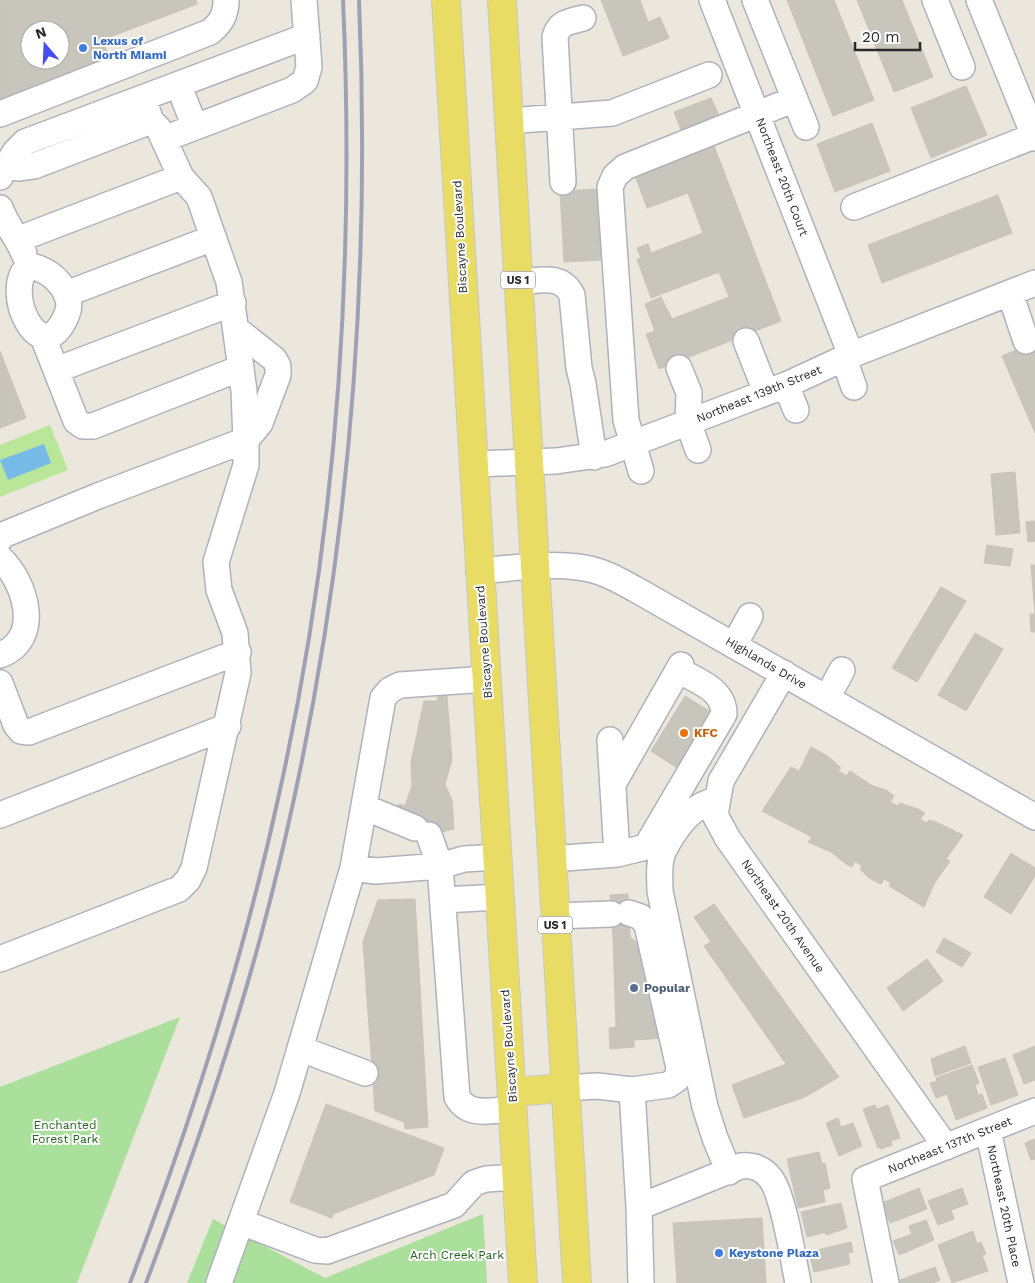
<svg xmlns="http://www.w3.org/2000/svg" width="1035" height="1283" viewBox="0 0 1035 1283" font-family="'Work Sans',sans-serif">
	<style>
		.green { fill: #aadf9c }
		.pitch { fill: #bae699 }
		.water { fill: #76bae8 }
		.building { fill: #c7c5bc; stroke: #c7c3b7; fill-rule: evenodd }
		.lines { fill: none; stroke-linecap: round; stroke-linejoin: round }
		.minor-casing { stroke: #b0b1bd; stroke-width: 28 }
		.major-casing { stroke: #c8c8c8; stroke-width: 30 }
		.minor { stroke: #fff; stroke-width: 25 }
		.major { stroke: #e9dc65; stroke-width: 28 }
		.rail { stroke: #a0a0b4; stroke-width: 4 }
		.shop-dot { fill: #3f7fe0; stroke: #fff; stroke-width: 2 }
		.food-dot { fill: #e8710a; stroke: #fff; stroke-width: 2 }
		.service-dot { fill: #5c6f8a; stroke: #fff; stroke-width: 2 }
		.labels { text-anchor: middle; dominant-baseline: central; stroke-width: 4; stroke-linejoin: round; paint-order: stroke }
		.shield { fill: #fff; stroke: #6a6a6a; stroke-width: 1 }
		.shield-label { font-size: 11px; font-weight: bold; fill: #2a2a2a }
		.shop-label { font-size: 12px; font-weight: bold; fill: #366cbe; stroke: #fff; text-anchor: start }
		.street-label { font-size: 12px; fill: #2a2a2a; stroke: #fff }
		.food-label { font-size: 12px; font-weight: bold; fill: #c56008; stroke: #fff; text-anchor: start }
		.service-label { font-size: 12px; font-weight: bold; fill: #4e5e75; stroke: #fff; text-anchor: start }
		.park-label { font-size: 12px; fill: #23641e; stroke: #fff }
	</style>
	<rect width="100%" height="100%" fill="#ebe7dd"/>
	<path class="green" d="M180,1017L77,1283H0V1087Z
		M483,1214L487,1283H187L213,1219L325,1278Z"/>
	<path class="pitch" d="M50,425L68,470L0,497V445Z"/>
	<path class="water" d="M44,444L51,463L8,480L0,460Z"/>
	<path class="building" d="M0,0H196L197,4L102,40L109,56L99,60L100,63L0,103ZM30,30H60V60H30Z
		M601,0H640L648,22L660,17L669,38L623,56Z
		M787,0H834L874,100L833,116Z
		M857,0H902L933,77L894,92Z
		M966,86L987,135L931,158L911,108Z
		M711,98L722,122L684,137L674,112Z
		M872,123L890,171L835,192L817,144Z
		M713,143L781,321L659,369L646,334L655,331L645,304L661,297L672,319L729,297L719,272L651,298L637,259L641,258L637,248L648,244L651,253L703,233L688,193L647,208L634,173Z
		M597,189L601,260L564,262L560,191Z
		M998,195L1012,233L882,283L868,245Z
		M1035,342V433L1002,356Z
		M0,351L26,418L0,428Z
		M1015,472L1020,533L996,535L991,474Z
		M1035,521V541L1028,542L1026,522Z
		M987,545L1013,549L1010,566L984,563Z
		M1031,565H1035V632H1031L1030,614H1035Z
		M941,587L966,601L917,682L892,668Z
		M975,633L1003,649L966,711L938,695Z
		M447,696L452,760L445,784L452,800L454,829L416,838L396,807L400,804L405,806L412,786L411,762L424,701H438L437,697Z
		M685,696L716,715L682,771L651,751Z
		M811,747L829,757L841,768L838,771L847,776L850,771L871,785L886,790L894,796L890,802L898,806L900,803L918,809L925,813L920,819L927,823L929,820L936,822L963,835L946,859L950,861L934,884L924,907L889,886L891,883L884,879L881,884L869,878L860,869L862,866L855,861L852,867L846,864L831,852L808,842L812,837L762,811L791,767L799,771Z
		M1011,853L1035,868V876L1011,914L984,897Z
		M628,894L630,937L613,936L610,895Z
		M415,899L428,1127L405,1129L404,1122L375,1111L363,942L378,900Z
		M714,904L839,1077L805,1097L744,1118L732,1085L786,1064L704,946L711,942L694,917Z
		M613,936L630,937L645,949L664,1038L634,1040V1047L610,1049L609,1028L616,1027Z
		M944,938L971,953L962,967L936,952Z
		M927,959L943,981L903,1011L887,988Z
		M965,1046L971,1063L935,1076L931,1059Z
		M1035,1046V1080L1024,1084L1013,1055Z
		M1005,1058L1018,1095L991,1105L978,1067Z
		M972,1065L979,1083L975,1085L978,1095L982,1094L987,1108L956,1120L947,1094L936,1098L930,1083L937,1081L936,1078Z
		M326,1104L444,1148L434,1175L333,1214L332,1218L290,1202Z
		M875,1105L877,1109L888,1105L900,1138L891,1141L892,1145L881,1149L880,1147L878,1148L863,1109Z
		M838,1118L841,1127L853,1123L862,1146L839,1156L826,1123Z
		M1035,1139V1159L1031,1160L1025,1143Z
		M819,1152L822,1164L825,1163L830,1188L823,1190L825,1202L798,1208L787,1159Z
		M919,1188L927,1209L890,1223L882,1203Z
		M962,1188L968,1204L951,1210L954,1219L938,1225L928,1201Z
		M841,1203L847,1228L826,1235V1232L807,1237L801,1212Z
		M762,1218L766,1283H677L673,1223Z
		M926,1220L934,1240L899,1255L893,1241L912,1234L909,1226Z
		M973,1231L977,1244L981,1242L986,1254L982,1255L988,1271L952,1283L938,1245Z
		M851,1242L853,1252L848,1253L850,1264L814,1272L809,1252Z
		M935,1267L940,1280L933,1283H901L900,1280Z"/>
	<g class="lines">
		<g class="minor-casing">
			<path id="minor" d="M712,0L851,355
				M755,0L806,127
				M935,0L962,67
				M979,0L1035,138
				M184,99L195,127
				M0,114L210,32C221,23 226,15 226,0
				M508,121L612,113L709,75
				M164,139L292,90L305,81L309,67L304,0
				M0,166L20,168L34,166L151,121
				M0,177L15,152L25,142L307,36
				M563,182L555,37C559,22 569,22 583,18
				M854,207L1034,136
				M0,208C6,225 18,238 24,254
				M19,239L181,177
				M29,266C48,267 76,292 67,314C42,376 0,290 29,266Z
				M518,282C540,281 561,273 572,295L579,368L583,384L594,457
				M1010,293L1026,341
				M66,294L213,238
				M43,337L76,421L83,426H93L241,368
				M746,341L766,392
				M844,359L854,387
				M679,368L689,393L688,422L698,450
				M56,370L233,303
				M786,385L796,410
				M473,464L556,461L605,454L786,385L851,355L1035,283
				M641,471L626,420L610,187L615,176L625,167L795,99
				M0,539L3,535L98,496L246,440L244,391L229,282L199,197L181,177L159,129L151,121L143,98
				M0,558C26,582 43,639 0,655
				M479,571C515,568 566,560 600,572C612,576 624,583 635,589L1035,817
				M734,645L750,616
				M784,673L721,781L715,815L728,839L946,1147
				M0,683L16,725L21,731L29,732L238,652
				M827,698L842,670
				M610,740L617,854
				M613,784L681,665
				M717,800C692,804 674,830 663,852C658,864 660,879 660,891L705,1107L715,1138L729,1172
				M364,807L415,828
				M0,815L228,726
				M429,835L440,866L457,1097C469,1118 492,1110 513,1109
				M552,859L617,854L646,847L724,714C724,689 697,681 678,670
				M353,868L376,871L440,866L464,859L497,857
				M443,900L500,897
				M629,913L641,917L647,925L679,1068L677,1079L668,1085L632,1090
				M555,916L611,914
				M0,959L179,889L188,880L194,868L238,673L235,633L219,590L216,562L246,465V440L260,423L278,375V366L274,359L236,329
				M301,1049L365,1073
				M564,1088L597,1086L632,1090L639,1207
				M988,1130L1021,1283
				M241,1222L315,1250L327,1251L454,1205L474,1183L486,1179L517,1177
				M219,1283L287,1093L353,868L383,698L390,690L400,685L487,679
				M641,1283L639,1207L741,1166C754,1165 763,1168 771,1179C784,1197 793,1258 798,1283
				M886,1283L865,1179L1035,1111"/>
		</g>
		<g class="major-casing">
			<path id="major" d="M446,0L523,1283
				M502,0L577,1283
				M512,1092L564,1088"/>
		</g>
		<use href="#minor" class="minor"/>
		<use href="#major" class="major"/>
		<path class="rail" d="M130,1283C190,1125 242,964 278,799C337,536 355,268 343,0
			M146,1283C193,1158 237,1031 270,901C345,606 372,304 359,0"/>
	</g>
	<g class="shop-dot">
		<circle cx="83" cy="48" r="5"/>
		<circle cx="719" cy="1253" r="5"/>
	</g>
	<circle class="food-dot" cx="684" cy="733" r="5"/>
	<circle class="service-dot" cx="634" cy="988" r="5"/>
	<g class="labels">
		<g class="shield">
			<rect x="500.5" y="271.5" width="35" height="17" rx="4"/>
			<rect x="537.5" y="916.5" width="35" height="17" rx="4"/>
		</g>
		<g class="shield-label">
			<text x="518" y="280">US 1</text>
			<text x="555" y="925">US 1</text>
		</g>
		<g class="shop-label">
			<text x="93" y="41">Lexus of<tspan x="93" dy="14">North Miami</tspan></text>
			<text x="729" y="1253">Keystone Plaza</text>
		</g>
		<g class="street-label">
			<text transform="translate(782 177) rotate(69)">Northeast 20th Court</text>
			<text transform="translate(460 237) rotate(-93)">Biscayne Boulevard</text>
			<text transform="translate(759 394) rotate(-22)">Northeast 139th Street</text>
			<text transform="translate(484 642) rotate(-94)">Biscayne Boulevard</text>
			<text transform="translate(766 663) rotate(30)">Highlands Drive</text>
			<text transform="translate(783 916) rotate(55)">Northeast 20th Avenue</text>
			<text transform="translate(509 1046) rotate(-94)">Biscayne Boulevard</text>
			<text transform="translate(950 1145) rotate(-22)">Northeast 137th Street</text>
			<text transform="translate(1004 1206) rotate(78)">Northeast 20th Place</text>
		</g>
		<g class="food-label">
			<text x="694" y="733">KFC</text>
		</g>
		<g class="service-label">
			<text x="644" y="988">Popular</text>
		</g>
		<g class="park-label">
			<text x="65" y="1125">Enchanted<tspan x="65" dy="14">Forest Park</tspan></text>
			<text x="457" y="1255">Arch Creek Park</text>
		</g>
	</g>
	<g transform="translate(45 45) rotate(341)"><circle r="24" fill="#ffffff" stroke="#aaaaaa"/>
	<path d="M0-4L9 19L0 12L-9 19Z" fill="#464ef0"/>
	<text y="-8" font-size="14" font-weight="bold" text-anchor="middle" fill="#2a2a2a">N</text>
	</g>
	<path d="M855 42v8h65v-8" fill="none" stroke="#2a2a2a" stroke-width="2.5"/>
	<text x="862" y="42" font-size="15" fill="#2a2a2a" stroke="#ffffff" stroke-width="4" paint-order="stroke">20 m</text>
</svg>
